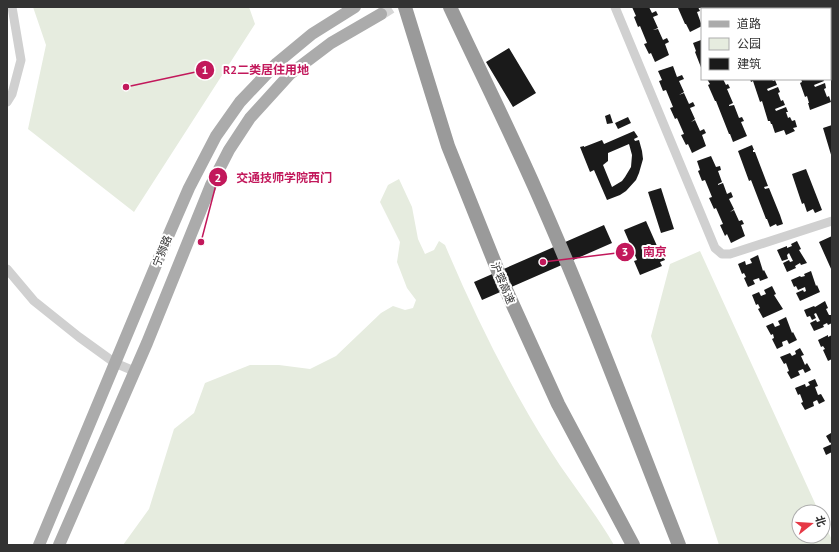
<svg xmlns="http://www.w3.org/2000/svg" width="839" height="552" viewBox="0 0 839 552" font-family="'PT Sans','Noto Sans SC',sans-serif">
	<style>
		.green { fill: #e6ecdf }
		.building { fill: #1a1a1a; fill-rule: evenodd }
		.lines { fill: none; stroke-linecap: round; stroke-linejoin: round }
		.major-tunnel { stroke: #d6d6d6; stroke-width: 12; stroke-dasharray: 12 6; stroke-linecap: butt }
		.minor { stroke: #d0d0d0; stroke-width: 9 }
		.major { stroke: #ababab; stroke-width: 12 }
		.highway { stroke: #9a9a9a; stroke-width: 14 }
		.labels { text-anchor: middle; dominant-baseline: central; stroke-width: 4; stroke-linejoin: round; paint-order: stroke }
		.street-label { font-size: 11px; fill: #333; stroke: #fff }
		.leader { fill: none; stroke: #c2185b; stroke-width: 1.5 }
		.callout-dot { fill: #c2185b; stroke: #fff; stroke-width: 1.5 }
		.mark-label { font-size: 12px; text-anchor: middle; font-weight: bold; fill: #fff }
		.callout-label { font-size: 12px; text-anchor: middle; font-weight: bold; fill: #c2185b; stroke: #fff; stroke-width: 4; stroke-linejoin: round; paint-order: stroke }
	</style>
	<rect width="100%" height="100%" fill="#fff"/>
	<path class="green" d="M33,7H249L255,24L134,212L28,129L46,45Z
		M399,179L412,207L418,239L425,254L434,250L439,241L445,245C475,316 509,385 550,450C570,482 595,512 614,545H123L149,509L174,429L194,413L205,383L250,365H279L310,369L336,356L381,313L393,306L405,310L413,308L416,300L407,288L397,262L400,242L380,202L388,185Z
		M700,251L819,512H799V536H823V521L832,540V545H719L651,336L670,264Z"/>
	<path class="building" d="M632,7H649L652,13L656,11L658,15L653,17L658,28L653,30L658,29L663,40L667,38L669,42L665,44L669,55L655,62L651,53L649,54L644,44L647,43L640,26L638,27L634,17L636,16Z
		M679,7H695L696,8L698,7L700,11L697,12L702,26L690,32L686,24H685L678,8Z
		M724,7H740L741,9H725Z
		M768,7H788L783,9H769Z
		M822,7H832V36L830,31V9H823Z
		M701,40L702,41V70L695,52L696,51L693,43Z
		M509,48L536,93L513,107L486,62Z
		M673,66L677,77L682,75L684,79L679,81L684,92L679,95L684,93L689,104L693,102L695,106L690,108L695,119L691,122L695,120L700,131L704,129L706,133L702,135L706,146L692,153L688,144L686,145L681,135L684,134L677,118L675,119L670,108L673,107L666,90L663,91L659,81L662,80L658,71Z
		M707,79H723L726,85L728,84L730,88L727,89L733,103L729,105V106L734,105L739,118L742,117L744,121L741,122L747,136L733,142L730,134H729L716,101H715L708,85L710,84Z
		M750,79H772L773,81L775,80L777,85L767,89L768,91L778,87L780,92L778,93L781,101L783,100L785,105L775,109L776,111L786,107L788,112H786L788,118L790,117L792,121L795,120L797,127L793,128L795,131L786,135L784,130L775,133L772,124H771L770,121H768L762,101L760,102L753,81L751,82Z
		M801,79H823L824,81L814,85L815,87L825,83L826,88L824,89L827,97L829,96L831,102L810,110L808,103H809L807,96L805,97L800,83L802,82Z
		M610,114L613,123L607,124L605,116Z
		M628,117L631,123L618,129L615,123Z
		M832,125V158L823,128Z
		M634,131L638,137L634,139L635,141L639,140L642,151L643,159L639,173L636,180L626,191L620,195L607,200L594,170L590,172L580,147L584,146V147L602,140L604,144ZM629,144L632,155L631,167L625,177L622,181L612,187L603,165L608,161V153Z
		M752,145L754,150H753V152H755L768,186L764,187L765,189L769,188L780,215L783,224L777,226L776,224L770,227L767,219H766L751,180L749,181L738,151Z
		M711,156L716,167L720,166L721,170L718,171L722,182L718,184V185L723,183L727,194L731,192L733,197L729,199L734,209L730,212L734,210L739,221L742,220L744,224L741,225L745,236L731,243L727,234L725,236L720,225L723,224L716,208L714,209L709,198L712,197L705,180L702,181L698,171L700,170L697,161Z
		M806,169L822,210L815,213L813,209L807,212L804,203L802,204L792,174Z
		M661,188L674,229L661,233L648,192Z
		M646,221L661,255H663L665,260L660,262L662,266L640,275L634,261L637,260L624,230Z
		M604,225L612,243L482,300L474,282Z
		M832,236V271L819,242Z
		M797,241L801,249L799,250L807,263L801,265L800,263L795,266L796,268L787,272L783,263L789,260L790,262L793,261L789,253L787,255L788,259L782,261L777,250L787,246V248L792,246L791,244Z
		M758,255L763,271L764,270L768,278L760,281L759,278L753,280L755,284L748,287L744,278L746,277L744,273L742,274L738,264L745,261L746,265L752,263L750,259Z
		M811,271L816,286L817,285L820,292L800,301L796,293L803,290L804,292L806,291L805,287L798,290L796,286L794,287L791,280L800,276L801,277L805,276L804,274Z
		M772,286L776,294L774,295L783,309L763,318L758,309L760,308L758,304L756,305L752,295L759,292L761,296L766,294L764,290Z
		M825,301L828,308L826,309L829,315H831L832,317V323L828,325L827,323L823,325L824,327L814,331L810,323L816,320L817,322L820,321L816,313L814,314L816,318L812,320L810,316L807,317L804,310L814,306L815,307Z
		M786,317L792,333L793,332L797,340L789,344L787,340L782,342L783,346L777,349L772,339L774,338L773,334L771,335L766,326L773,323L775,327L780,325L778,321Z
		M828,335V337L832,335V359L828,361L823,350L825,349L823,346L821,347L818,340Z
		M800,348L804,355L801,356L805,365L807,363L811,370L805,373L803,369L798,371L800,375L791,379L787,372L789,371L786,363L784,364L780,357L790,353L792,356L796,354L795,351Z
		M815,379L818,386L815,387L818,395L821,394L825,401L819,404L817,400L813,402L814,406L805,410L801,403L803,402L800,394L798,395L795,388L805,384L806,387L810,385L808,382Z
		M831,433H832V442L830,443L826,436Z
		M832,444L831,450L832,452L826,455L823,448Z"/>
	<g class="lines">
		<path class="major-tunnel" d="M381,14L392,7"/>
		<path class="minor" d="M615,7L715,248L722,254H730L832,221
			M7,102L12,94L21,60L12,7
			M7,269L34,301L79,337L115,363L134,371"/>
		<path class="major" d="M39,545L166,241L189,188L216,136L240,102L277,63L312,34L355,7
			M59,545L147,343L211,185L229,150L250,118L290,74L331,43L381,14"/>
		<path class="highway" d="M405,7L448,146L502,281L558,404L633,545
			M450,7C478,67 508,127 535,188C587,305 632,426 679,545"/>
	</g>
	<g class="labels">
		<g class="street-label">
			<text transform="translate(162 251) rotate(-68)">宁狮路</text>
			<text transform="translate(503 283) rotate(67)">沪蓉高速</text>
		</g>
	</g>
	<path class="leader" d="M126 87L205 70M201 242L218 177M543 262L625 252"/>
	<g class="callout-dot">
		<circle cx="126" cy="87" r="4"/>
		<circle cx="201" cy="242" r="4"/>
		<circle cx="543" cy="262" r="4"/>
		<circle cx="205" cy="70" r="10"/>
		<circle cx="218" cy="177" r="10"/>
		<circle cx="625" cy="252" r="10"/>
	</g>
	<g class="mark-label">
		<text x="205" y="74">1</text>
		<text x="218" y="182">2</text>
		<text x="625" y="256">3</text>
	</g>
	<g class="callout-label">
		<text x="266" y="74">R2二类居住用地</text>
		<text x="284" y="182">交通技师学院西门</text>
		<text x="655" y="256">南京</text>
	</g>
	<rect width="839" height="552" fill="none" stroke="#333333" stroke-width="16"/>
	<rect x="701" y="8" width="130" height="72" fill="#ffffff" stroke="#adadad"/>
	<rect x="709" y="21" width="20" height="6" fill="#ababab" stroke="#adadad"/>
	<text x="737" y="28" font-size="12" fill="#333333">道路</text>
	<rect x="709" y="38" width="20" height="12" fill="#e6ecdf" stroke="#adadad"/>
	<text x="737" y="48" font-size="12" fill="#333333">公园</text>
	<rect x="709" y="58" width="20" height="12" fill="#1a1a1a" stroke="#adadad"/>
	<text x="737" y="68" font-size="12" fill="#333333">建筑</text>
	<g transform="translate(811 524) rotate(73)"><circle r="19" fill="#ffffff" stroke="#adadad"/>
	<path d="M0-3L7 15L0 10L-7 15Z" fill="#e63946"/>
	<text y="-6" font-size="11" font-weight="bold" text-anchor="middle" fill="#333333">北</text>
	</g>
</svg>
